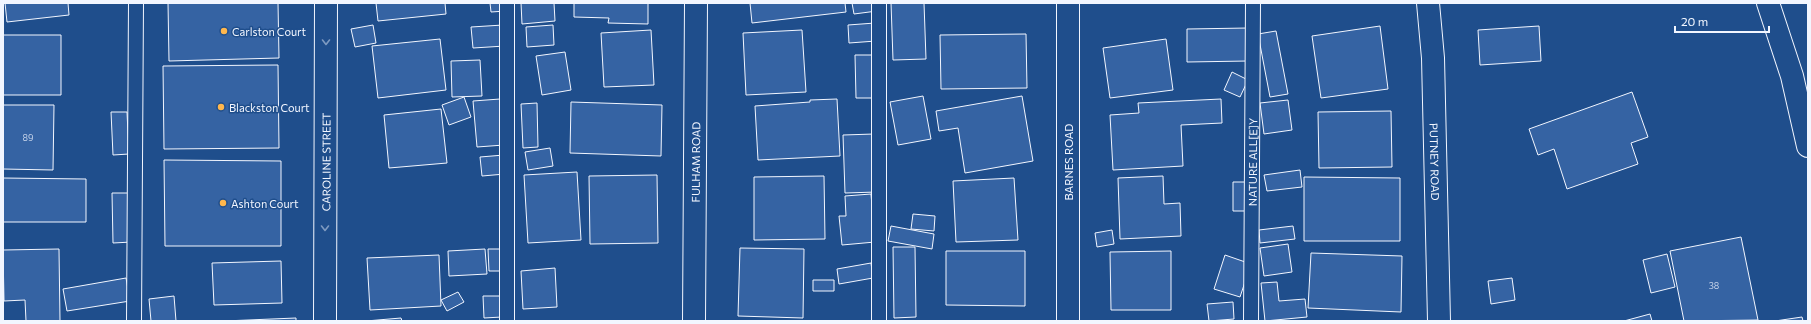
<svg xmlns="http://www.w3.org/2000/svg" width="1811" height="324" viewBox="0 0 1811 324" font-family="Commissioner,sans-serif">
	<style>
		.building { fill: #3563a3; stroke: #f2f6ff }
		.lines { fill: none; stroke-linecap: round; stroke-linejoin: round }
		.lane-casing { stroke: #f2f6ff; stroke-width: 16 }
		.street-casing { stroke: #f2f6ff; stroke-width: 24 }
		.secondary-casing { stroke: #f2f6ff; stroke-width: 24 }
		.lane { stroke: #1f4e8c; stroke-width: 14 }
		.street { stroke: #1f4e8c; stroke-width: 22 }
		.secondary { stroke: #1f4e8c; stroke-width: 22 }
		.oneway { stroke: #7e9ac0 }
		.poi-dot { fill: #ffb74d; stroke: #1f4e8c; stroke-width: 1.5 }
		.labels { text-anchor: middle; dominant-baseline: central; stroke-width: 3; stroke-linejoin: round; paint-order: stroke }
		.number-label { font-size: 9px; fill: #c3d1e8 }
		.poi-label { font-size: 11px; fill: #f2f6ff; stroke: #1f4e8c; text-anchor: start }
		.street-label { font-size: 11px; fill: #f2f6ff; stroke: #1f4e8c }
	</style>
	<rect width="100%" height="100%" fill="#1f4e8c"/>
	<path class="building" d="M5,3H68L69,15L7,22Z
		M168,3H278L279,58L169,61Z
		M376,3H445L446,14L378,21Z
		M490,3H506V11L491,12Z
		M521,3H554L555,21L522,24Z
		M574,3H648V24L608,23L609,18L574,17Z
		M750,3H845L846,12L752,23Z
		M852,3H876L877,11L854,14Z
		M891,3H924L926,59L893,60Z
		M875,23L876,41L849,43L848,25Z
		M373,25L376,43L355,47L351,29Z
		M503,25L505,46L473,48L471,27Z
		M553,25L554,45L527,47L526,27Z
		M1380,26L1388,89L1321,98L1312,36Z
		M1539,26L1541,61L1480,65L1478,30Z
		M1248,28V61L1187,62V29Z
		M651,30L654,85L604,87L601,33Z
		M802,30L806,92L746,95L743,33Z
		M1276,31L1288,94L1270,97L1258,34Z
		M1026,34L1027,88L941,89L940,35Z
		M3,35H61V95H3Z
		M440,39L446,90L378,98L372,46Z
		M1166,39L1173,90L1110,98L1103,48Z
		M565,52L571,90L542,95L536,56Z
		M855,55H878L879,98H856Z
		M480,60L482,96L452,97L451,61Z
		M278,65L279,148L164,149L163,66Z
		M1232,72L1248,80L1240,97L1224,90Z
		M1632,92L1648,137L1631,143L1638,164L1567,189L1554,149L1538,155L1529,129Z
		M923,96L931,139L898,145L890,102Z
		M1022,96L1033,161L965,173L958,128L939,131L936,111Z
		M464,97L471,117L449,125L442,105Z
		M500,99L504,145L477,147L473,101Z
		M837,99L840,156L758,160L755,106L810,102V100Z
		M1221,99L1222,123L1181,125L1183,166L1113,170L1110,115L1139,113L1138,103Z
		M1288,100L1292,130L1264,134L1260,103Z
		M571,102L662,105L661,156L570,153Z
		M537,103L538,147L523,148L521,104Z
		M3,105H54L53,170L3,169Z
		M441,109L447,163L389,168L384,115Z
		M1391,111L1392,167L1319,168L1318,112Z
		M111,112H127L129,154L113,155Z
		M874,134L877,192L845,193L843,135Z
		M550,148L553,166L528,170L525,152Z
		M504,155L505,174L482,176L480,157Z
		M164,160L281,161V246H165Z
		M1300,170L1302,187L1267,191L1264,175Z
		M577,172L581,240L528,243L524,175Z
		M657,175L658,243L590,244L589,176Z
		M824,176L825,239L754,240V177Z
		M1163,176L1164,204L1180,203L1181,236L1120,239L1118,178Z
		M1304,177L1400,178V241H1304Z
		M3,178L86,179V222H3Z
		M1014,178L1018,240L956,242L953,181Z
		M1233,182H1247V211H1233Z
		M112,193H130L132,242L113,243Z
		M871,194L875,242L842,245L839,216H846L845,196Z
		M913,214L935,216L934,231L911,229Z
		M891,226L934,234L932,249L888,241Z
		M1293,226L1295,239L1260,243L1259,230Z
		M1112,230L1114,244L1097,247L1095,233Z
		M1741,237L1758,320L1684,321L1670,251Z
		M1288,244L1292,272L1264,276L1260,248Z
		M893,247H915L916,317L894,318Z
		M740,248L804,249L803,318L738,316Z
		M59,249L60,321H26L25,300L4,301L3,250Z
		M485,249L487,274L449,276L448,251Z
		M488,249H503V271H489Z
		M946,251H1025V306L946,305Z
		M1171,251V310H1111L1110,252Z
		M1311,253L1402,256L1401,312L1308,308Z
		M1667,254L1675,287L1651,293L1643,260Z
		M439,255L441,306L370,310L367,258Z
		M1225,255L1251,264L1240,297L1214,289Z
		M281,261L282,303L214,305L212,263Z
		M871,263L873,278L839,284L837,269Z
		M555,268L557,307L523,309L521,271Z
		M126,278L130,301L67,311L63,289Z
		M1512,278L1515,300L1491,304L1488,281Z
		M813,280H834V291H813Z
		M1277,282L1279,301L1305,299L1307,317L1265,321L1261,283Z
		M458,292L464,302L447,311L441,300Z
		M174,296L176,321H151L149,299Z
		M483,296H501L502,317L484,318Z
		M1233,302L1234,319L1209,321L1207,304Z
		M1650,314L1652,321H1624Z
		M1802,317L1803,321H1775Z
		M296,318V321H224Z
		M401,318L402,321H366Z"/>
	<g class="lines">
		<g class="lane-casing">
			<g id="lane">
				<path d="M879,3V321"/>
				<path d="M134,321L136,3"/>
				<path d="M507,321V3"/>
				<path id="s1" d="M1251,321L1253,3"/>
			</g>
		</g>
		<g class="street-casing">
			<g id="street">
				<path id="s2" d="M1428,3L1433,58L1439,321"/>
				<path d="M1768,3L1792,76L1808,146"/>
				<path id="s3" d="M694,321L696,3"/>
				<path d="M1068,321V3"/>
			</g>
		</g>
		<g class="secondary-casing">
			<g id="secondary">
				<path id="s4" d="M325,321L326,3"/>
			</g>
		</g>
		<use href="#lane" class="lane"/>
		<use href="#street" class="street"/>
		<use href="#secondary" class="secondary"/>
	</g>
	<defs><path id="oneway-chevron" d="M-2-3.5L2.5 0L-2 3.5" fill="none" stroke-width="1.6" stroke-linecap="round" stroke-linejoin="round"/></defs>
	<g class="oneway">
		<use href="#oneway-chevron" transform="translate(326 42) rotate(90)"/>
		<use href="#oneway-chevron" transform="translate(325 228) rotate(90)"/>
	</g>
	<g class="poi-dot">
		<circle cx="224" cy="31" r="4"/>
		<circle cx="221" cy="107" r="4"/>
		<circle cx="223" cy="203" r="4"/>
	</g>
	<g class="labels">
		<g class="number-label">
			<text x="28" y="137">89</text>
			<text x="1714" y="285">38</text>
		</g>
		<g class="poi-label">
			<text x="232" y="31">Carlston Court</text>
			<text x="229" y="107">Blackston Court</text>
			<text x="231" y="203">Ashton Court</text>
		</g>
		<g class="street-label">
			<text stroke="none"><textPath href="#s4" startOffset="159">CAROLINE STREET</textPath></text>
			<text stroke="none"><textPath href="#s3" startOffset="159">FULHAM ROAD</textPath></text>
			<text transform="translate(1068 162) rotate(-90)">BARNES ROAD</text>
			<text stroke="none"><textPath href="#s1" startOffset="159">NATURE ALL[E]Y</textPath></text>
			<text stroke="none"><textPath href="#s2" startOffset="159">PUTNEY ROAD</textPath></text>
		</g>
	</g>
	<rect width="1811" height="324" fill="none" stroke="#f2f6ff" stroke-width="8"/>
	<path d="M1675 26v6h94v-6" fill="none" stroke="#f2f6ff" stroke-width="2"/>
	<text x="1681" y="26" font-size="12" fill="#f2f6ff" stroke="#1f4e8c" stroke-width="3" paint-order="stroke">20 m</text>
</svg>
